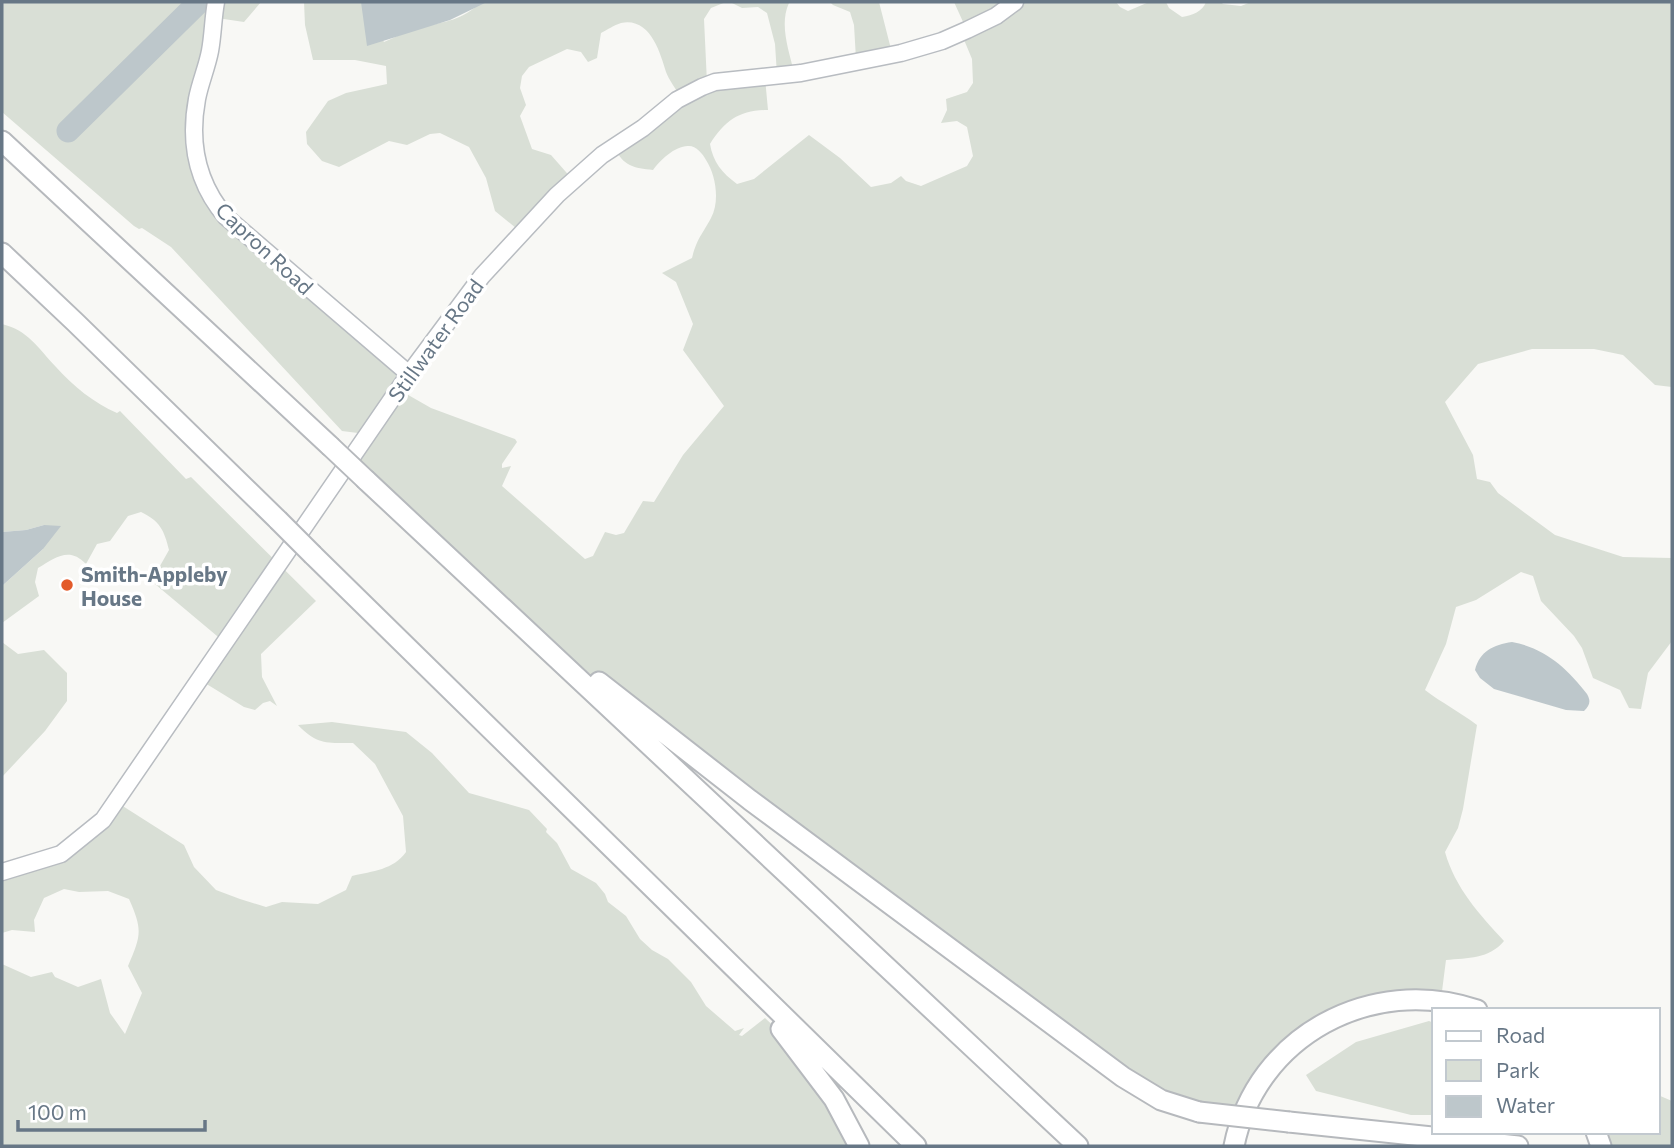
<svg xmlns="http://www.w3.org/2000/svg" width="1674" height="1148" viewBox="0 0 1674 1148" font-family="Commissioner,sans-serif">
	<style>
		.green { fill: #d9dfd6 }
		.water { fill: #bdc7cb }
		.lines { fill: none; stroke-linecap: round; stroke-linejoin: round }
		.river { stroke: #bdc7cb; stroke-width: 23 }
		.secondary-casing { stroke: #b8bcc1; stroke-width: 19 }
		.highway-casing { stroke: #b6b9bd; stroke-width: 23 }
		.secondary { stroke: #fff; stroke-width: 16 }
		.highway { stroke: #fff; stroke-width: 19 }
		.highway-bridge-casing { stroke: #b6b9bd; stroke-width: 23; stroke-linecap: butt }
		.highway-bridge { stroke: #fff; stroke-width: 19 }
		.poi-dot { fill: #e35b2a; stroke: #fff; stroke-width: 2.5 }
		.labels { text-anchor: middle; dominant-baseline: central; stroke-width: 7; stroke-linejoin: round; paint-order: stroke }
		.street-label { font-size: 21px; fill: #677786; stroke: #fff }
		.poi-label { font-size: 21px; font-weight: bold; fill: #677786; stroke: #fff; text-anchor: start }
	</style>
	<rect width="100%" height="100%" fill="#f8f8f5"/>
	<path class="green" d="M2,2H261L244,22L217,18L197,121L209,190L314,295L401,379L403,392L431,408L515,439L517,442L502,464V468L511,466L502,486L585,559L593,556L605,532L616,535L624,533L643,501L654,502L683,455L724,406L683,350L693,324L676,282L662,273L692,258C697,238 702,235 711,218C720,202 716,175 706,160C703,154 696,146 689,146C676,145 660,160 653,170C634,168 623,166 615,148L680,96C676,89 669,80 666,72C660,52 650,17 621,23C614,25 607,30 601,33L597,58L588,62L581,52L567,49L529,67L522,76L520,88L526,105L520,116L532,149L551,155L573,180L522,233L495,211L486,178L469,147L440,133L430,134L407,145L389,141L339,167L322,161L307,144L306,132L328,101L346,93L387,84L386,66L355,60H313L305,25L304,2H362L384,42C396,37 409,30 421,27C445,22 463,20 481,2H726L711,8L704,19L707,83L765,78L768,110C740,110 725,120 710,144C713,162 722,173 737,184L754,179L809,135L840,158L871,187L891,183L901,176L906,181L921,186L967,166L973,156L967,127L957,121L941,123L947,110L946,99L967,92L973,83L972,59L962,35L964,24L954,2H1116L1120,7L1128,11L1149,2H1166L1169,8L1182,17C1193,15 1202,12 1206,2H1221L1223,4L1241,6L1251,2H1672V387L1655,385L1623,355L1594,349H1532L1478,364L1445,402L1473,455L1477,479L1490,482L1498,493L1555,535L1623,557L1672,558V641L1648,673L1641,709L1629,708L1620,690L1593,678L1582,648L1574,636L1541,601L1533,576L1521,572L1476,600L1456,607L1446,644L1425,690C1442,703 1460,712 1477,725L1463,809L1458,828L1445,852C1455,888 1480,915 1504,941C1489,959 1468,958 1446,960L1441,999L1329,1016L1240,1115L1182,1109L612,691L539,634L352,465L366,434L342,431L171,247L142,228L139,229L134,226L2,112Z
		M730,2H793L789,3C779,24 789,51 794,72L777,75L775,44L767,13L758,7L742,8Z
		M830,2H879L892,53L856,59L854,25L850,12L833,5Z
		M2,324C29,331 37,347 56,367C73,386 94,403 117,413L120,411L186,479L191,477L316,601L261,654L262,677L277,706L270,701L263,703L255,710L244,707L200,680L223,641L155,584L156,573L169,550C164,530 160,521 141,512L128,516L110,541L97,544L86,564C69,546 55,558 38,568L35,582L39,596L2,623V586L43,549L44,525L26,530L2,532Z
		M2,642L18,654L44,650L67,673V701L45,731L2,777Z
		M332,722L406,732L432,753L469,793L529,810L547,829L546,832L557,843L571,869L596,883L605,894L608,902L626,916L640,939L652,950L668,959L691,982L706,1006L735,1031L744,1028L739,1035L742,1036L765,1018C799,1049 831,1107 857,1146H2V964L31,977L52,972L55,977L78,987L101,979L110,1013L125,1034L142,993L128,966C141,936 143,930 129,899L108,891L79,892L64,889L44,898L34,920L35,932L12,930L2,933V869L51,854L118,803L184,845L194,867L216,890L240,899L266,907L282,902L318,904L346,890L352,876C373,871 393,870 406,852L403,816L375,764L353,743C327,743 317,745 298,725Z
		M1429,1021L1434,1023V1115H1411L1316,1091L1306,1075L1356,1042Z
		M1658,1095L1672,1101V1146H1600L1595,1132H1658Z"/>
	<path class="water" d="M361,2H487L450,20L367,46Z
		M44,525L61,526L43,549L2,586V532L26,530Z
		M1512,642C1545,648 1567,668 1587,694C1591,701 1590,705 1584,711L1566,710L1494,689L1480,678L1475,670C1480,651 1493,645 1512,642Z"/>
	<g class="lines">
		<path class="river" d="M68,131L199,2"/>
		<g class="secondary-casing">
			<path id="secondary" d="M216,2C213,18 213,35 210,51C207,67 200,83 197,99C189,142 197,183 226,217L409,374
				M2,872L61,854L103,820L409,374L482,276L557,195L602,155L643,128L677,100L702,87L715,82L801,73L901,53L942,41L967,30L996,16L1015,2"/>
		</g>
		<g class="highway-casing">
			<path id="highway" d="M2,141L330,446
				M2,253L75,322L278,520
				M366,480L1078,1146
				M313,555L916,1146
				M599,682L750,800L1123,1077L1161,1100L1199,1112
				M781,1029L834,1099L859,1146
				M1289,1122L1518,1146
				M1596,1132L1601,1146
				M1234,1146C1256,1036 1372,974 1477,1010"/>
		</g>
		<use href="#secondary" class="secondary"/>
		<use href="#highway" class="highway"/>
		<g class="highway-bridge-casing">
			<path id="highway-bridge" d="M330,446L366,480
				M278,520L313,555
				M1199,1112L1289,1122"/>
		</g>
		<use href="#highway-bridge" class="highway-bridge"/>
	</g>
	<circle class="poi-dot" cx="67" cy="585" r="7"/>
	<g class="labels">
		<g class="street-label">
			<text transform="translate(265 248) rotate(43)">Capron Road</text>
			<text transform="translate(435 340) rotate(-54)">Stillwater Road</text>
		</g>
		<g class="poi-label">
			<text x="81" y="573">Smith-Appleby<tspan x="81" dy="24">House</tspan></text>
		</g>
	</g>
	<rect width="1674" height="1148" fill="none" stroke="#677786" stroke-width="7"/>
	<rect x="1432" y="1008" width="228" height="126" fill="#ffffff" stroke="#c2c9cf" stroke-width="2"/>
	<rect x="1446" y="1031" width="35" height="10" fill="#ffffff" stroke="#c2c9cf" stroke-width="2"/>
	<text x="1496" y="1043" font-size="21" fill="#677786">Road</text>
	<rect x="1446" y="1060" width="35" height="21" fill="#d9dfd6" stroke="#c2c9cf" stroke-width="2"/>
	<text x="1496" y="1078" font-size="21" fill="#677786">Park</text>
	<rect x="1446" y="1096" width="35" height="21" fill="#bdc7cb" stroke="#c2c9cf" stroke-width="2"/>
	<text x="1496" y="1113" font-size="21" fill="#677786">Water</text>
	<path d="M18 1120v10h187v-10" fill="none" stroke="#677786" stroke-width="3.5"/>
	<text x="28" y="1120" font-size="21" fill="#677786" stroke="#ffffff" stroke-width="5" paint-order="stroke">100 m</text>
</svg>
